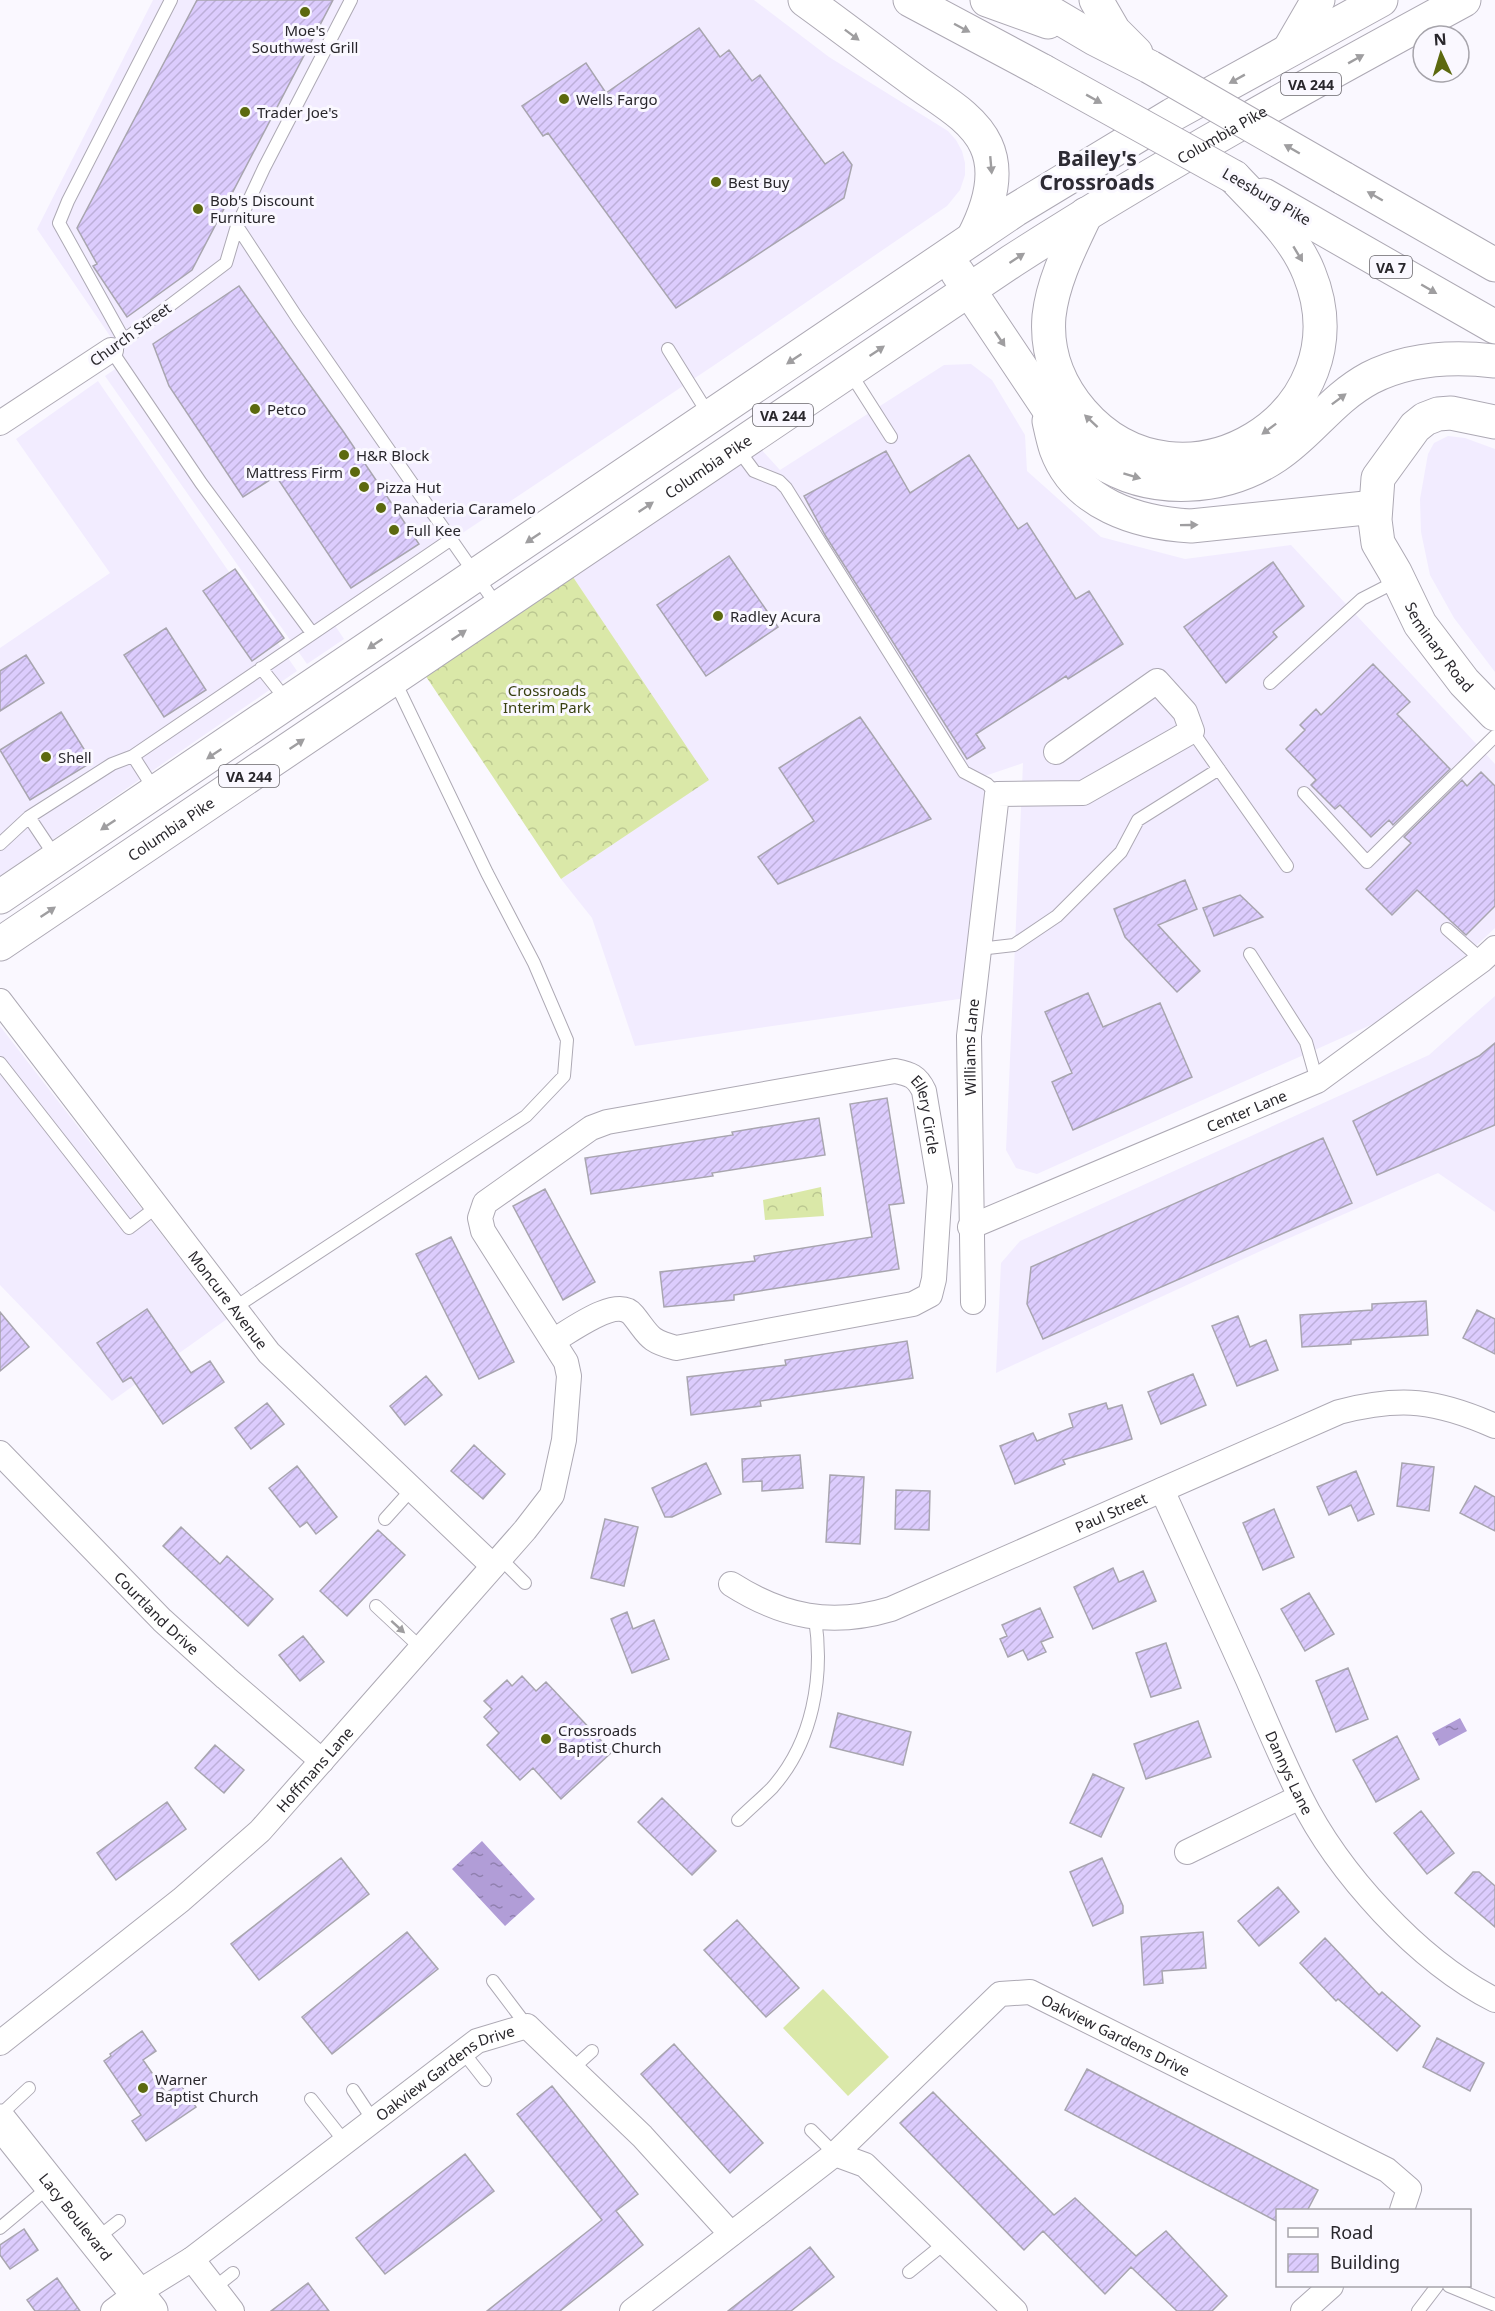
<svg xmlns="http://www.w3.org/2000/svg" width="1495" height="2311" viewBox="0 0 1495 2311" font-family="'Noto Sans',sans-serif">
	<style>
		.built { fill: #f2ecff }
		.forest { fill: url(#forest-crowns) }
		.garden { fill: #dae8a8 }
		.water { fill: url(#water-ripples) }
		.building { fill: url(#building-hatch); stroke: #a8a5af; stroke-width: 1.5 }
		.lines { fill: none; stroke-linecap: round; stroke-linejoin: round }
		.lane-casing { stroke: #ada9b4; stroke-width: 14 }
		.street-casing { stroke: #ada9b4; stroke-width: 26 }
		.secondary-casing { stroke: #ada9b4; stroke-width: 35 }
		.primary-casing { stroke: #ada9b4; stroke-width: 35 }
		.lane { stroke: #fff; stroke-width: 12 }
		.street { stroke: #fff; stroke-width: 24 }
		.secondary { stroke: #fff; stroke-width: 33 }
		.primary { stroke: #fff; stroke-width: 33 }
		.primary-bridge-casing { stroke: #ada9b4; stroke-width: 35; stroke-linecap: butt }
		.primary-bridge { stroke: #fff; stroke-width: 33 }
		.oneway { fill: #9f9ea0 }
		.poi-dot { fill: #5c690f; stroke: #faf8ff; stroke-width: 2 }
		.labels { text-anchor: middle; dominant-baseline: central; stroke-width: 6; stroke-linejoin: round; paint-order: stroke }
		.shield { fill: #faf8ff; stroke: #68666b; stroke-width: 1.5 }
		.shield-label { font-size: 14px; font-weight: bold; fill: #29272c }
		.poi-label { font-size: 15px; fill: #29272c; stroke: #faf8ff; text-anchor: start }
		.street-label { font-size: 15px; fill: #29272c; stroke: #faf8ff }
		.park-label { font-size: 15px; fill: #384010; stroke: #faf8ff }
		.district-label { font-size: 21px; font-weight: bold; fill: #2d2b33; stroke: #faf8ff }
	</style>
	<defs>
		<pattern id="forest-crowns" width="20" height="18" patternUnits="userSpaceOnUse" patternTransform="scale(1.5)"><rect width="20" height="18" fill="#dae8a8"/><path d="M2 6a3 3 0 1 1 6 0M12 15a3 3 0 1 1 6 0" fill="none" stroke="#bbc791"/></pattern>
		<pattern id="water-ripples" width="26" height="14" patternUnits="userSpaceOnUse" patternTransform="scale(1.5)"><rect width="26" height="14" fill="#b19dd7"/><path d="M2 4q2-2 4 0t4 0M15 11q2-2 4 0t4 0" fill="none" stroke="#9080af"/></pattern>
		<pattern id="building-hatch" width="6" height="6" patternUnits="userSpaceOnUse" patternTransform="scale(1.5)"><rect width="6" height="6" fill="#dcccfd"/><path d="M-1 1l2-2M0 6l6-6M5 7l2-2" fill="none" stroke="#bdafd9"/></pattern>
	</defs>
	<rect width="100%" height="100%" fill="#faf8ff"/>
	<path class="built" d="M153,0H754L829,57L948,131L956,140L962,151L965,163V175L960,190L947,206L713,366L434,552L334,624L344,639L307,664L105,376L127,361L37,229Z
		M971,364L992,380L1025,435L1027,471L1101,537L1185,559L1291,545L1495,764V928L1411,1007L1037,1174L1016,1168L1006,1150L1023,763L976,779L987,784L973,997L635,1046L592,918L561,879L708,780L571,574L759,447L780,470L944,365Z
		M98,381L297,671L0,876V648L110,573L16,439Z
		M1448,436L1465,438L1495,449V672L1454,618L1430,575L1421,532L1420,499L1428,454L1434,443Z
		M1495,996V1212L1438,1173L1278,1243L996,1373L1001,1263L1020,1241L1429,1055Z
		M0,1026L227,1319L112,1401L0,1285Z"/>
	<path class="forest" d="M571,574L709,780L561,879L423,672Z
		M821,1187L824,1216L765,1220L763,1200Z"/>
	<path class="garden" d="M513,683L525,687L535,701L523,709L515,700L508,697L506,687Z
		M823,1989L889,2057L848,2096L783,2028Z"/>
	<path class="water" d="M1460,1718L1467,1731L1439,1746L1432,1733Z
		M482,1841L535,1899L505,1926L452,1869Z"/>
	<path class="building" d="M197,0H333L192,270L127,317L93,266L97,264L77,228Z
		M699,28L720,57L729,50L752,81L760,75L825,164L843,152L852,165L844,198L676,308L548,133L543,136L522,106L586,63L606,93Z
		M239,286L343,431L419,544L351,588L276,476L243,497L169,386L153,344Z
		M886,451L910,493L969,455L1018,529L1027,523L1076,599L1089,591L1123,644L1068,679L1066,676L976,734L985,748L967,759L825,535L804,496Z
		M729,556L778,627L706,676L657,605Z
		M1273,562L1304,606L1273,632L1277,637L1226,683L1184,627Z
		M235,569L284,638L252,661L203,591Z
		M166,628L206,690L164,717L124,655Z
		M26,655L44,683L0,711V671Z
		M1373,664L1410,702L1397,714L1450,769L1393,825L1389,820L1371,837L1340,805L1335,809L1311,785L1316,780L1286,749L1305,730L1300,725L1316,709L1321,715Z
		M61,712L92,762L30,800L0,750Z
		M860,717L931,819L778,884L758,857L814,821L779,768Z
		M1481,772L1495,786V906L1466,935L1417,890L1392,915L1366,889L1411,843L1404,837L1462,780L1467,786Z
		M1185,880L1197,909L1158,925L1200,971L1177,992L1125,937L1114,909Z
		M1240,895L1263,917L1214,936L1203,908Z
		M1088,993L1103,1027L1160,1003L1192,1077L1073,1130L1052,1082L1072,1073L1045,1012Z
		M1495,1043V1125L1377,1175L1353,1121L1479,1056Z
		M887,1098L904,1203L889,1205L899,1269L734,1295V1300L664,1307L660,1272L755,1261L754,1256L872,1237L850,1104Z
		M819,1118L825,1155L712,1173L713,1176L591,1194L585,1158L733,1135L732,1132Z
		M1323,1138L1352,1203L1043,1339L1027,1304L1031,1267Z
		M545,1189L595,1282L563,1300L513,1206Z
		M451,1237L514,1362L479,1379L416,1254Z
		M1426,1301L1428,1335L1351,1340V1344L1302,1347L1300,1315L1372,1310V1304Z
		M147,1309L191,1373L210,1361L224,1382L163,1424L131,1377L123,1382L97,1343Z
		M1477,1310L1495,1319V1354L1463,1338Z
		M0,1312L29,1347L0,1371Z
		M1238,1316L1250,1347L1266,1340L1278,1370L1237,1386L1212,1326Z
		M907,1341L913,1378L760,1401L761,1406L691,1415L687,1377L786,1365L785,1360Z
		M1193,1374L1206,1405L1161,1424L1148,1392Z
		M426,1376L442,1395L405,1425L390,1406Z
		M267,1403L284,1424L251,1449L235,1428Z
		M1106,1403L1108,1409L1122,1405L1132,1439L1063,1460L1065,1464L1015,1484L1000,1446L1033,1433L1037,1441L1073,1427L1069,1414Z
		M474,1445L505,1474L483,1499L451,1471Z
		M800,1455L803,1488L762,1491V1481L743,1482L742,1459Z
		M706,1463L721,1494L672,1517H665L652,1488Z
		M1402,1463L1434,1467L1429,1511L1397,1506Z
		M297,1466L337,1517L316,1534L307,1522L300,1527L269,1488Z
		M1356,1471L1374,1514L1358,1521L1351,1505L1329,1515L1317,1487Z
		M830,1475L864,1477L860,1544L826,1542Z
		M1475,1486L1495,1497V1531L1460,1513Z
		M896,1490L930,1491L929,1530L895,1529Z
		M1274,1509L1294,1557L1263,1570L1243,1523Z
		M605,1519L638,1527L624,1586L591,1578Z
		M181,1527L220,1564L227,1556L273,1599L248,1626L163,1546Z
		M378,1530L405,1555L347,1616L320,1591Z
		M1113,1568L1119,1582L1143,1571L1156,1601L1093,1629L1074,1587Z
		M1309,1593L1334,1634L1305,1651L1281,1609Z
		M1040,1608L1053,1637L1041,1642L1046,1652L1028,1660L1023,1650L1008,1657L1000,1639L1007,1636L1002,1625Z
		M627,1612L633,1629L654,1620L669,1659L632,1673L611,1619Z
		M303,1636L324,1662L300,1681L279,1655Z
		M1166,1643L1181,1688L1151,1697L1136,1653Z
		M1348,1668L1368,1719L1336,1732L1316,1681Z
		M522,1676L536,1691L546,1682L612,1752L561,1799L533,1768L520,1780L487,1745L499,1733L484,1717L492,1709L484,1701L507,1680L512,1686Z
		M838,1713L911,1732L903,1765L830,1747Z
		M1198,1721L1211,1757L1146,1779L1134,1744Z
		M1397,1736L1419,1779L1376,1802L1353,1760Z
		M215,1745L244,1770L224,1793L195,1768Z
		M1093,1774L1124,1788L1101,1837L1070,1823Z
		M662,1798L716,1851L692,1875L638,1822Z
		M167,1802L186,1829L116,1880L97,1853Z
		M1421,1811L1454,1853L1427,1874L1394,1833Z
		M341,1858L369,1894L259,1980L231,1944Z
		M1102,1858L1123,1906V1913L1093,1926L1070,1872Z
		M1473,1872H1479L1495,1886V1927L1455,1893Z
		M1278,1887L1299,1912L1259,1946L1238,1921Z
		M737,1920L799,1988L766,2017L704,1950Z
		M407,1932L438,1969L332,2054L302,2017Z
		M1203,1932L1206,1968L1162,1971L1163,1983L1144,1985L1141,1937Z
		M1325,1938L1379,1995L1382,1992L1420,2026L1397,2051L1338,1999L1336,2001L1300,1963Z
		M142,2031L156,2051L143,2060L166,2093L180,2084L196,2107L146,2141L132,2121L141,2115L104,2061L111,2056L110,2054Z
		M1437,2038L1484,2063L1470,2091L1423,2067Z
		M674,2044L763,2143L730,2173L641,2074Z
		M1087,2069L1318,2190L1307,2211H1278V2222L1065,2110Z
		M552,2086L638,2194L616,2211L643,2245L560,2311H487L602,2220L517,2114Z
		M933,2092L1054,2215L1075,2198L1136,2256L1166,2231L1227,2296L1212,2311H1177L1131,2267L1105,2294L1043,2231L1024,2250L900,2123Z
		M465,2154L494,2191L385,2274L356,2238Z
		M24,2229L38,2250L10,2269L0,2255V2245Z
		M810,2247L834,2277L791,2311H728Z
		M57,2278L80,2311H35L27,2300Z
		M308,2283L329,2311H271Z"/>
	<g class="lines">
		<g class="lane-casing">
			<path id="lane" d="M351,0L264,168L237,226L298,319L498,607
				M237,226L226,263L111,350L201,483L312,633
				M124,340L59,223L68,201L171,0
				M668,349L709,415
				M849,371L891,437
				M737,448L754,471L779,481L786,488L964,772L987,784L997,794
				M261,668L288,702
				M1270,683L1362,599L1399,580
				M1192,731L1287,866
				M133,756L156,792
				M1304,793L1367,862L1495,736
				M29,817L57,859
				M0,844L29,817L112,764L133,756L450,540
				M1447,929L1482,960
				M979,949L1014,945L1057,916L1121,852L1138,820L1219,769
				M1250,954L1306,1042L1317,1081
				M0,1063L129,1228L158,1206
				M234,1308L526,1116L564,1076L567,1040L534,963L487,873L401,694L391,681
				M385,1519L412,1489
				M500,1558L525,1583
				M376,1606L421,1648
				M738,1820C749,1809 761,1799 772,1788C813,1742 824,1677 815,1618
				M493,1981L527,2026
				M463,2052L485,2080
				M572,2069L592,2051
				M353,2090L373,2120
				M311,2099L345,2142
				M0,2115L29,2088
				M811,2130L835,2154
				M0,2228L50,2186
				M96,2239L119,2221
				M909,2272L945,2243
				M1449,2286L1495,2305
				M214,2288L233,2273
				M1418,2311L1437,2286"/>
		</g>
		<g class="street-casing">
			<g id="street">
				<path d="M0,423L111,350"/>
				<path id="s1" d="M0,1001L269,1353L493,1566"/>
				<path id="s2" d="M970,1227L1317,1081L1482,960L1495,948"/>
				<path id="s3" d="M973,1302L969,1036L997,794L1083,793L1192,731L1185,712L1157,681L1056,752"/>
				<path id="s4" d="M0,1453L162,1620L226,1678L322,1761"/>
				<path id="s5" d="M1162,1490C1191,1553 1219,1617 1248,1680C1265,1719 1281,1758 1300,1796C1338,1873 1418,1961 1495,2000"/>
				<path id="s6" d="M731,1584C783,1617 831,1627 891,1609L1339,1412C1401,1396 1436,1400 1495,1426"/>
				<path d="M1187,1852L1300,1797"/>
				<path id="s7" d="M0,2043L181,1900L260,1831L525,1530L552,1495L564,1440L569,1376L566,1362L483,1231L480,1218L485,1203L591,1128L607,1122L895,1071C910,1074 917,1076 924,1091L940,1186L934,1279L930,1295L913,1304L676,1348C647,1340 650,1336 633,1315C617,1295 569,1332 553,1341"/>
				<path d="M192,2259L232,2311"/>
				<path id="s8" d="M113,2311L137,2293L192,2259L477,2041L527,2026L642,2136L731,2234"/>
				<path d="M632,2311L835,2154"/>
				<path id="s9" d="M1015,2311L865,2165L835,2154L1000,1994L1030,1992L1387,2170L1409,2189L1402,2210"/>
				<path d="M1303,2311L1331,2286"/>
			</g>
		</g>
		<g class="secondary-casing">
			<g id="secondary">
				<path id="s10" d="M1495,422L1451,413L1438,414L1425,419L1415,427L1378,478L1375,520L1378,543L1395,572L1420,624L1464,682L1495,714"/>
				<path id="s11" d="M0,2121L151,2311"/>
			</g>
		</g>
		<g class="primary-casing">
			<g id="primary">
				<path d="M805,0C841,26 876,53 912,79C937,98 973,116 986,145C1000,175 987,211 973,238"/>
				<path d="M910,0L1043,71"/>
				<path d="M987,0L1048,22"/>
				<path d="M1029,0L1095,39L1150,67"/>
				<path d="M1096,0L1114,31L1136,53"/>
				<path d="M1289,50L1318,0"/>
				<path d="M1343,178L1495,265"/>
				<path d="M1264,195L1495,327"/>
				<path d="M1086,214C1071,246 1053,280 1049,316C1046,352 1058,384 1082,412C1181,526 1367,415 1309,273C1294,235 1261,206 1234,177"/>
				<path d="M957,272L1064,432C1075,443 1086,453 1099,461C1152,495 1224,491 1276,456C1311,433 1331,399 1370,378C1409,358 1453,356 1495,361"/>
				<path d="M1049,421C1051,430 1053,440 1056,449C1076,504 1137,523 1191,526L1375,507"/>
				<path d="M0,897L1015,210L1172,115L1381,0"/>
				<path id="s12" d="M0,944L1012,261C1158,167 1311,83 1464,0"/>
			</g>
		</g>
		<use href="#lane" class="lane"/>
		<use href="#street" class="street"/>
		<use href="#secondary" class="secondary"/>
		<use href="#primary" class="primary"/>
		<g class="primary-bridge-casing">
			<path id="primary-bridge" d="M1150,67L1343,178
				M1043,71L1234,177"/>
		</g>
		<use href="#primary-bridge" class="primary-bridge"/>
	</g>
	<defs><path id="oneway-solid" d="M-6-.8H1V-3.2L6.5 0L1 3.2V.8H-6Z" transform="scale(1.5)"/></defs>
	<g class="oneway">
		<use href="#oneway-solid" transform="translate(962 28) rotate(28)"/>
		<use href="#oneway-solid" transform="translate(852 35) rotate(37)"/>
		<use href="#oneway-solid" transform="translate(1356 59) rotate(-29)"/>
		<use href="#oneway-solid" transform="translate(1237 79) rotate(151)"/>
		<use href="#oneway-solid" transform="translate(1094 99) rotate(29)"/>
		<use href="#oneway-solid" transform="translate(1292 149) rotate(-150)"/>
		<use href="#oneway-solid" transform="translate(991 165) rotate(85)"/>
		<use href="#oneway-solid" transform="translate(1375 196) rotate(-150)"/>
		<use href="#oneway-solid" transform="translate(1298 254) rotate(59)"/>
		<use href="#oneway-solid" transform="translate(1017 258) rotate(-33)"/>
		<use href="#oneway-solid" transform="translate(1429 289) rotate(30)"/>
		<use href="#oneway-solid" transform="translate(1000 339) rotate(56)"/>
		<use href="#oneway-solid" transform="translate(877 351) rotate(-34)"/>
		<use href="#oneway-solid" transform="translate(794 359) rotate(146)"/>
		<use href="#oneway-solid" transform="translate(1339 399) rotate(-37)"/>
		<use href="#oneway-solid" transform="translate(1091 421) rotate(-137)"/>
		<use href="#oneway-solid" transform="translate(1269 429) rotate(143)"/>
		<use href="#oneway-solid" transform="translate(1132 476) rotate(17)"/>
		<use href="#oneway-solid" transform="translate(646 507) rotate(-34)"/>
		<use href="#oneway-solid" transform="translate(1189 525) rotate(-1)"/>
		<use href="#oneway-solid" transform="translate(533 538) rotate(146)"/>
		<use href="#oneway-solid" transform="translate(459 635) rotate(-34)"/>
		<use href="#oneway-solid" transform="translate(375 644) rotate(146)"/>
		<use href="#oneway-solid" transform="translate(297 744) rotate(-34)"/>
		<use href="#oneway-solid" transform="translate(214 754) rotate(146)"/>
		<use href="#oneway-solid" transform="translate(108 825) rotate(146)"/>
		<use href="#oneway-solid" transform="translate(48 912) rotate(-34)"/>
		<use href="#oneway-solid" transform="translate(398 1627) rotate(42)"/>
	</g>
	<g class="poi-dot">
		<circle cx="305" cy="12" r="6"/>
		<circle cx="564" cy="99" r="6"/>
		<circle cx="245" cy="112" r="6"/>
		<circle cx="716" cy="182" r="6"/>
		<circle cx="198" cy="209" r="6"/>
		<circle cx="255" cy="409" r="6"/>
		<circle cx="344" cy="455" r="6"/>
		<circle cx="355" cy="472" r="6"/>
		<circle cx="364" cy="487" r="6"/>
		<circle cx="381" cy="508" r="6"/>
		<circle cx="394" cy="530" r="6"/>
		<circle cx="718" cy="616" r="6"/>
		<circle cx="46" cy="757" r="6"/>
		<circle cx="546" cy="1739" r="6"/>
		<circle cx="143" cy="2088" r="6"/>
	</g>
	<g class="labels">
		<g class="shield">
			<rect x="1281" y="73" width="60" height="22" rx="4.5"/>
			<rect x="1370" y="256" width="42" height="22" rx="4.5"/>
			<rect x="753" y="404" width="60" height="22" rx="4.5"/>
			<rect x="219" y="765" width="60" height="22" rx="4.5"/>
		</g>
		<g class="shield-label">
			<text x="1311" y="84">VA 244</text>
			<text x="1391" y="267">VA 7</text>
			<text x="783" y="415">VA 244</text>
			<text x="249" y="776">VA 244</text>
		</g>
		<g class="poi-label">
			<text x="305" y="30" text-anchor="middle">Moe's<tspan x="305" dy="17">Southwest Grill</tspan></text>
			<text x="576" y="99">Wells Fargo</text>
			<text x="257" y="112">Trader Joe's</text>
			<text x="728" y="182">Best Buy</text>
			<text x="210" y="200">Bob's Discount<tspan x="210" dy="17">Furniture</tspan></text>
			<text x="267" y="409">Petco</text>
			<text x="356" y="455">H&amp;R Block</text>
			<text x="343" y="472" text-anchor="end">Mattress Firm</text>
			<text x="376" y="487">Pizza Hut</text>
			<text x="393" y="508">Panaderia Caramelo</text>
			<text x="406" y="530">Full Kee</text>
			<text x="730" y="616">Radley Acura</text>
			<text x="58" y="757">Shell</text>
			<text x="558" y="1730">Crossroads<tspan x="558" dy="17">Baptist Church</tspan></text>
			<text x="155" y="2079">Warner<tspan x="155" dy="17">Baptist Church</tspan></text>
		</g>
		<g class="street-label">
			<text stroke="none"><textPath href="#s12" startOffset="1466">Columbia Pike</textPath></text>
			<text transform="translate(1267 196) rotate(30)">Leesburg Pike</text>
			<text transform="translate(130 334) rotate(-36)">Church Street</text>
			<text stroke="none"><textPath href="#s12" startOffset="854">Columbia Pike</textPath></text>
			<text stroke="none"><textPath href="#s10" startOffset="334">Seminary Road</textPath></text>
			<text stroke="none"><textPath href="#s12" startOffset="206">Columbia Pike</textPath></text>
			<text stroke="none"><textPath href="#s3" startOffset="255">Williams Lane</textPath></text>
			<text stroke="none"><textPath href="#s2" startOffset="300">Center Lane</textPath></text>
			<text stroke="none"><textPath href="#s7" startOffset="1600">Ellery Circle</textPath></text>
			<text stroke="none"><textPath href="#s1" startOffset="376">Moncure Avenue</textPath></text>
			<text stroke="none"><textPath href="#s6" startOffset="408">Paul Street</textPath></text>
			<text stroke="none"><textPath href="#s4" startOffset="224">Courtland Drive</textPath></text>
			<text stroke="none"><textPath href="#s7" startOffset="418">Hoffmans Lane</textPath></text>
			<text stroke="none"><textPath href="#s5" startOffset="310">Dannys Lane</textPath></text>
			<text stroke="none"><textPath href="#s9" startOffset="597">Oakview Gardens Drive</textPath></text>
			<text stroke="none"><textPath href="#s8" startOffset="410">Oakview Gardens Drive</textPath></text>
			<text stroke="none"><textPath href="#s11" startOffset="122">Lacy Boulevard</textPath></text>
		</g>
		<g class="park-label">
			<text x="547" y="690">Crossroads<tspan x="547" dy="17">Interim Park</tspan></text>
		</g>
		<g class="district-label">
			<text x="1097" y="158">Bailey's<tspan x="1097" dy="24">Crossroads</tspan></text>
		</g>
	</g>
	<rect x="1276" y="2209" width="195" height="78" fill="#faf8ff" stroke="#a6a4ab" stroke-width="1.5"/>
	<rect x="1288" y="2228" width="30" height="9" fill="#ffffff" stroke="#a6a4ab" stroke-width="1.5"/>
	<text x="1330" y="2239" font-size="18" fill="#29272c">Road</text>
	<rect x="1288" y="2254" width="30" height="18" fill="url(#building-hatch)" stroke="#a6a4ab" stroke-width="1.5"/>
	<text x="1330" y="2269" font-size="18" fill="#29272c">Building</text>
	<g transform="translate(1441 54) rotate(356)"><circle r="28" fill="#faf8ff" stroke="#a6a4ab" stroke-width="1.5"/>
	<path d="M0-4.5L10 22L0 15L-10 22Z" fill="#5c690f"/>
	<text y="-9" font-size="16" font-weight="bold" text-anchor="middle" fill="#29272c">N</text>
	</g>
</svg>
